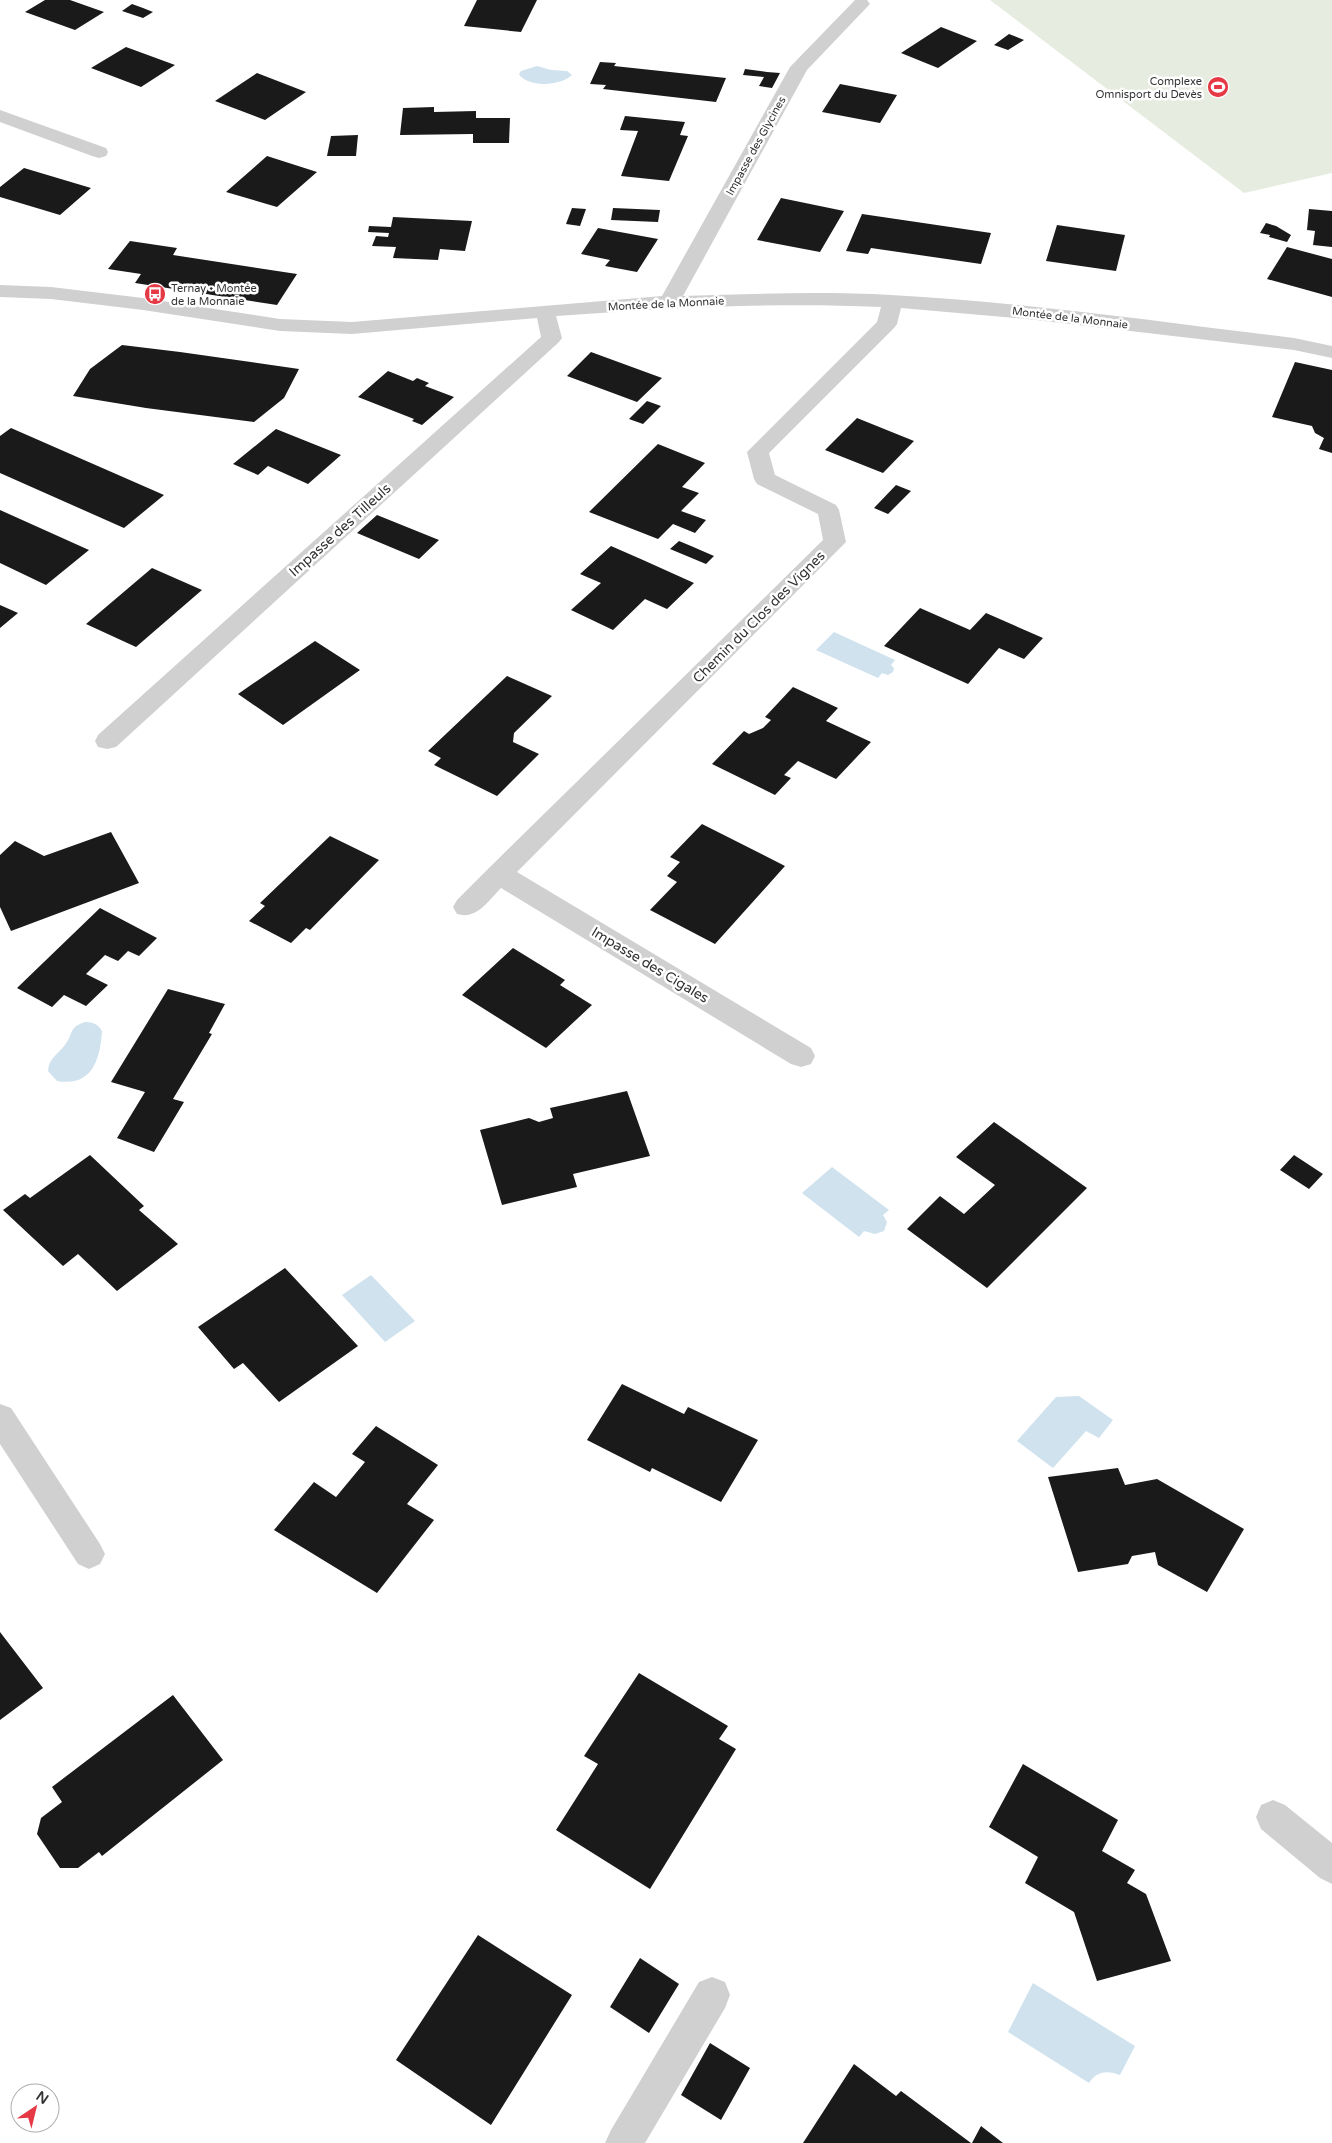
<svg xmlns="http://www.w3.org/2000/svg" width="1332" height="2143" viewBox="0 0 1332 2143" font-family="'Varela Round',sans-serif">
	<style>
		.green { fill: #e6ecdf }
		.water { fill: #cfe2ee }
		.building { fill: #1a1a1a }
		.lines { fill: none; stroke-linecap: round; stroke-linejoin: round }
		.minor { fill: #d0d0d0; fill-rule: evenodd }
		.labels { text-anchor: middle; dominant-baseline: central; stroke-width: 5; stroke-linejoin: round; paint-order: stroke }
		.far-poi-label { font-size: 11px; fill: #333; stroke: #fff; text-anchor: end }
		.far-street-label { font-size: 11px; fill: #333; stroke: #fff }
		.street-label { font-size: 14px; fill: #333; stroke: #fff }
	</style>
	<rect width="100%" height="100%" fill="#fff"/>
	<path class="green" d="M990,0H1332V173L1244,193Z"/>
	<path class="water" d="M537,66L551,70L567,71L572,75C561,86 528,88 519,74L521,71Z
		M834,632L895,660L891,665L894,668L893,672L888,675L882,673L878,678L816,650Z
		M85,1022C93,1022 98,1024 102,1031C100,1060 92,1087 57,1081L48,1071C49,1058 57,1055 65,1045C74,1033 68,1028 85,1022Z
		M832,1167L889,1210L883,1215L887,1222L884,1231L875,1234L864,1231L859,1237L802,1193Z
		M371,1275L415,1321L385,1342L342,1295Z
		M1079,1396L1113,1420L1099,1438L1086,1431L1053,1468L1017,1441L1056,1397Z
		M1033,1983L1135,2046L1120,2075C1108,2070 1096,2071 1089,2083L1008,2032Z"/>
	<path class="building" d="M45,0H70L104,12L75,30L25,12Z
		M477,0H537L521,32L464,26Z
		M132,4L143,8L153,12L143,18L122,11Z
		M941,27L977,41L938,68L901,53Z
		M1009,34L1024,40L1008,50L994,45Z
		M126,47L175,65L141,87L91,68Z
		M600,62L616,63L614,66L726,78L716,102L603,89L606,85L590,84Z
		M745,69L767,72L780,73L772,88L759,86L764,77L743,75Z
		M257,73L306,92L265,120L215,101Z
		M840,84L897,95L880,123L822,112Z
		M434,107V112L476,111V118H510L509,143H473V134L400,135L403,108Z
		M625,116L685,122L680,135L688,136L669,181L621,176L638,131L620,130Z
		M358,135L356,156H327L331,136Z
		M267,156L317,172L277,207L226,192Z
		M24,168L91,188L60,215L0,197V187Z
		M781,198L844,211L820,252L757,240Z
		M572,208L586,209L580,226L566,224Z
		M613,208L660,210L658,222L611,220Z
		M1309,209L1332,211V247L1313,245L1315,231L1307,230Z
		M862,214L991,233L981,264L871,248L868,254L846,251Z
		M393,217L472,221L465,251L440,249L438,260L393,258L396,247L372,246L376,236L388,237L389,233L368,232L369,226L391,227Z
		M1266,223L1276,226L1291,235L1287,242L1269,237L1270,235L1260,233Z
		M1057,225L1125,235L1116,271L1046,261Z
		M598,228L658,239L637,272L605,266L610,260L581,254Z
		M130,241L177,248L173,255L297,274L277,305L135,283L141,274L108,269Z
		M1287,247L1332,259V297L1267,279Z
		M122,345L180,352L299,369L284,398L254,422L146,408L73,396L90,369Z
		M591,352L662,378L637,402L567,376Z
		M1295,362L1332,370V453L1319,449L1324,438L1315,433L1312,426L1272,417Z
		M388,371L413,381L417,378L429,383L425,386L454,397L422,425L412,421L414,419L358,397Z
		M647,401L661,406L643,424L629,419Z
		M857,418L914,441L883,473L825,450Z
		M11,428L164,495L124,528L0,473V436Z
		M276,429L341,455L308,484L268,466L258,475L233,464Z
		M658,444L705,463L682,487L699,493L681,511L706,520L695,533L673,524L658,539L589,512Z
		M896,485L911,491L888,514L874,508Z
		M0,510L89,550L46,585L0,563Z
		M377,515L439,540L419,559L357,533Z
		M679,541L691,546L714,556L706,564L670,549Z
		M611,546L643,560L694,583L667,609L645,599L613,630L571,610L601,583L580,574Z
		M152,568L202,590L136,647L86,624Z
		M0,605L18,613L0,628Z
		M920,608L970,630L986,613L1043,638L1024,659L999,648L968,684L884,646Z
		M315,641L360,670L283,725L238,694Z
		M507,676L552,696L514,733L513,742L539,754L497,796L434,765L441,758L428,751Z
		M793,687L838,708L826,721L871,742L836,779L798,761L784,775L791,778L775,795L712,764L744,731L749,734L763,728L771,720L765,717Z
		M702,824L785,866L715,944L650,910L677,882L667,876L680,862L670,857Z
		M111,832L139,883L11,931L0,907V855L15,841L44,856Z
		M330,836L379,860L310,930L306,928L291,943L249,921L265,906L260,903Z
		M100,908L157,938L139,956L128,951L118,961L105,955L86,974L108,985L86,1006L64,995L52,1007L17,988Z
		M513,948L565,980L560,985L592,1005L546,1048L462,995Z
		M168,989L225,1004L209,1033L212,1034L173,1099L184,1102L154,1152L117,1138L145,1092L111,1082Z
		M627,1091L650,1156L573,1174L577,1187L502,1205L480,1130L529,1118L539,1122L553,1118L550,1108Z
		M994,1122L1087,1188L987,1288L907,1229L940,1196L964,1214L995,1185L956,1157Z
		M90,1155L144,1206L139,1210L178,1244L117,1291L78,1254L63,1266L3,1210L25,1194L30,1198Z
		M1294,1155L1323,1174L1309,1189L1280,1170Z
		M285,1268L358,1346L279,1402L243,1363L234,1369L198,1327Z
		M622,1384L684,1414L688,1407L758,1440L721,1502L652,1468L650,1472L587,1440Z
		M376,1426L438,1465L407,1504L434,1520L377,1593L274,1530L314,1482L336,1497L365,1462L352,1454Z
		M1118,1468L1125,1485L1157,1479L1244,1529L1207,1592L1158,1565L1155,1552L1132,1556L1128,1564L1078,1572L1048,1477Z
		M0,1632L43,1688L0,1720Z
		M639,1673L728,1726L719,1739L736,1749L650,1889L556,1830L598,1764L584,1756Z
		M173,1695L223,1760L102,1856L99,1852L78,1868H60L37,1834L41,1818L62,1802L52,1787Z
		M1023,1764L1118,1820L1102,1851L1135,1870L1127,1883L1146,1894L1171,1961L1097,1981L1074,1912L1025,1883L1038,1857L989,1827Z
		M478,1935L572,1995L491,2125L396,2060Z
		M640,1958L679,1984L649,2033L610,2007Z
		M710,2043L750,2068L721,2120L681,2095Z
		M854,2064L896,2096L901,2091L971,2143H803Z
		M981,2126L1003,2143H972Z"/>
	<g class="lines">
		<path class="minor" d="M855,0H867L870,4L807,70L683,296C752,294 821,291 891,295C1026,302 1160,322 1294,338L1332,346V358L1294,350L1027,319L901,308L897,324L894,328L769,453L775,475L836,505L839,510L846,542L517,872L811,1048L815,1056L811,1064L801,1067L791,1064L501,888C488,901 477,920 457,914L453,907L457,900L490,867L823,540L818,514L757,484L754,479L747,452L877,322L881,307C772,302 665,308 556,316L562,338L559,342L116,747L107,749L98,747L95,741L98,735L541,337L537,318L352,334L280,331L143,310L51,299L0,297V285L51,287L143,298L280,319L352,322L662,296L790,67Z
			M0,110L106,148L108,152L106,156L99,158L92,156L0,122Z
			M0,1404L11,1408L100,1544L105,1554L100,1564L89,1569L78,1564L0,1444Z
			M1273,1800L1285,1805L1332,1843V1884L1320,1878L1261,1829L1256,1817L1261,1805Z
			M712,1977L725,1982L730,1995L725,2008L645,2143H605L611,2130L699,1982Z"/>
	</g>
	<defs>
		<g id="stadium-disc" transform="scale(1.125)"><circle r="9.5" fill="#e63946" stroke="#fff"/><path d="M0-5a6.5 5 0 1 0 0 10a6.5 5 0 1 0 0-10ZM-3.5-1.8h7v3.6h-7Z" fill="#fff"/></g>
		<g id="bus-disc" transform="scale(1.125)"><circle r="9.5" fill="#e63946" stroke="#fff"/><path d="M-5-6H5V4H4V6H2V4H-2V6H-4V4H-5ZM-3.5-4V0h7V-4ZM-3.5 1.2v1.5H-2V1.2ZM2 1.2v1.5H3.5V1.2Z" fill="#fff"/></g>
	</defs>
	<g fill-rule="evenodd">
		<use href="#stadium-disc" x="1218" y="87"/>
		<use href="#bus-disc" x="155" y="294"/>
	</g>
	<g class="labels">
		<g class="far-poi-label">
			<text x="1202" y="81">Complexe<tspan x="1202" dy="13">Omnisport du Devès</tspan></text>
			<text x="171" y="288" text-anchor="start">Ternay - Montée<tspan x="171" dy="13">de la Monnaie</tspan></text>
		</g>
		<g class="far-street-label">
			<text transform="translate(756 146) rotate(-61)">Impasse des Glycines</text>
			<text transform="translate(666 304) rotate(-3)">Montée de la Monnaie</text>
			<text transform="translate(1070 318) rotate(7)">Montée de la Monnaie</text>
		</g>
		<g class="street-label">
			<text transform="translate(340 530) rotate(-42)">Impasse des Tilleuls</text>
			<text transform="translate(759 617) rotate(-45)">Chemin du Clos des Vignes</text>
			<text transform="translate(650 965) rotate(31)">Impasse des Cigales</text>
		</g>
	</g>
	<g transform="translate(35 2108) rotate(35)"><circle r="24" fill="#ffffff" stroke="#adadad"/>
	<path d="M0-4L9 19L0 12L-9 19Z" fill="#e63946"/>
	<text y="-8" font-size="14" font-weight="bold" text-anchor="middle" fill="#333333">N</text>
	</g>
</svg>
